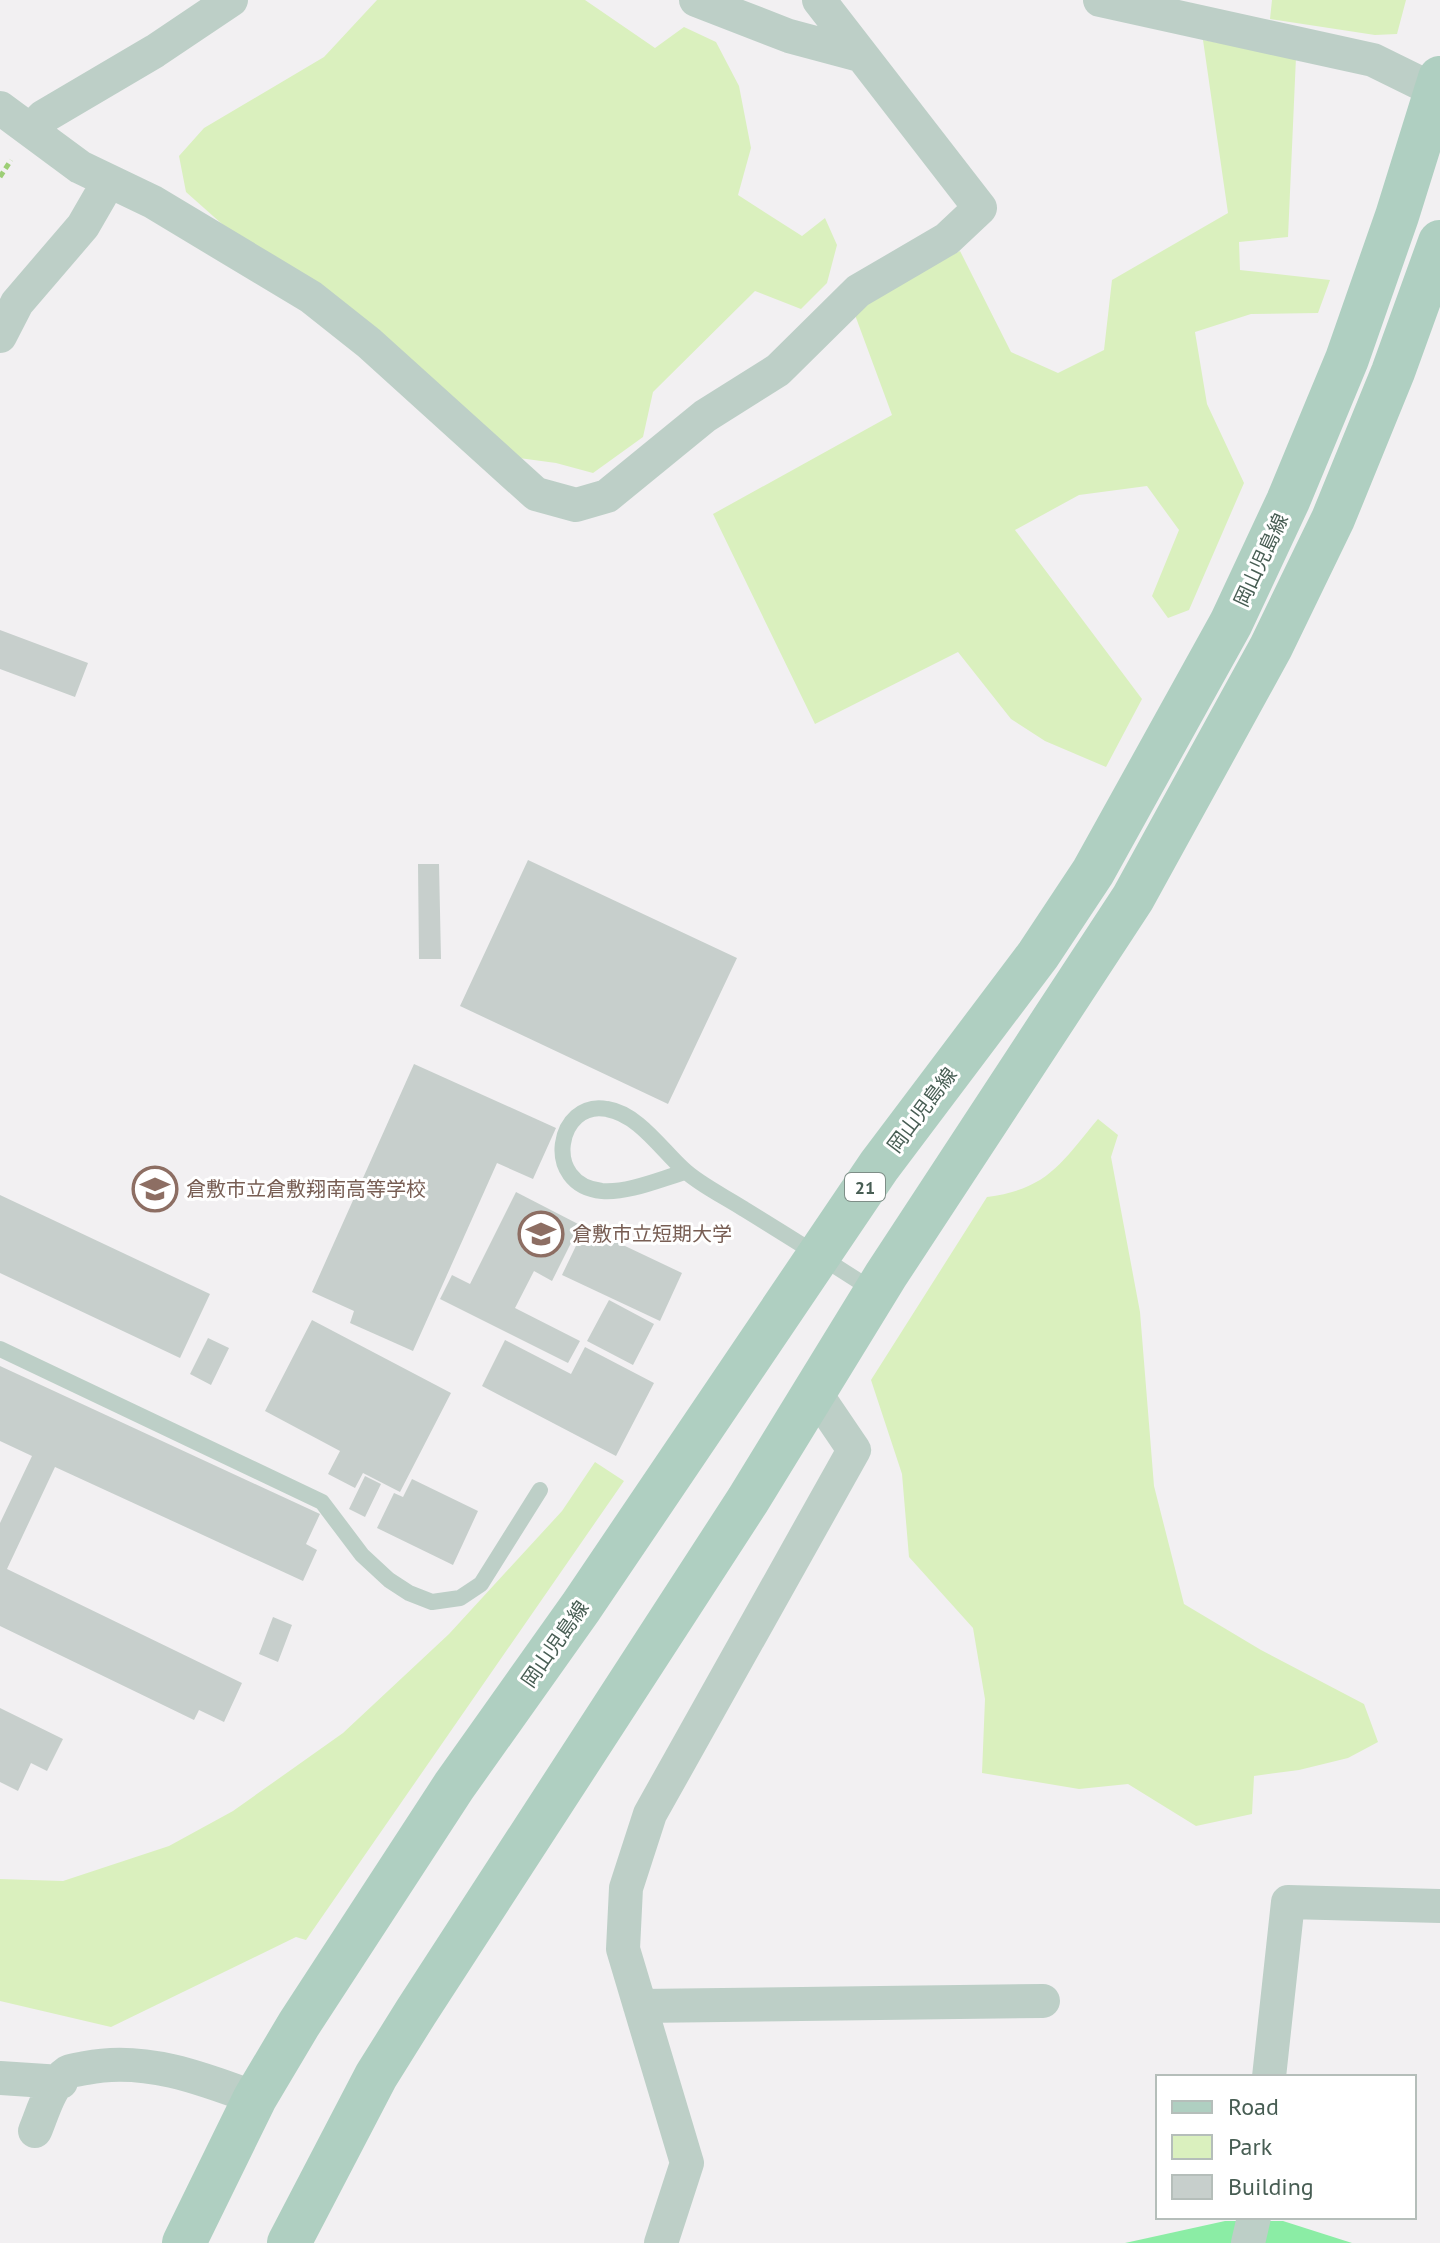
<svg xmlns="http://www.w3.org/2000/svg" width="1440" height="2243" viewBox="0 0 1440 2243" font-family="'PT Sans','Noto Sans JP',sans-serif">
	<style>
		.green { fill: #daf0be }
		.water { fill: #8beda5 }
		.building { fill: #c7cfcc }
		.lines { fill: none; stroke-linecap: round; stroke-linejoin: round }
		.path { stroke: #9dce76; stroke-width: 5; stroke-dasharray: 6 4; stroke-linecap: butt }
		.lane { stroke: #bdcfc7; stroke-width: 16 }
		.street { stroke: #bdcfc7; stroke-width: 34 }
		.primary { stroke: #afcfc1; stroke-width: 44 }
		.labels { text-anchor: middle; dominant-baseline: central; stroke-width: 6; stroke-linejoin: round; paint-order: stroke }
		.shield { fill: #fff; stroke: #7e8e87; stroke-width: 2 }
		.shield-label { font-size: 18px; font-weight: bold; fill: #475d53 }
		.street-label { font-size: 20px; fill: #475d53; stroke: #fff }
		.education-label { font-size: 20px; fill: #785e54; stroke: #fff; text-anchor: start }
	</style>
	<rect width="100%" height="100%" fill="#f2f0f2"/>
	<path class="green" d="M377,0H585L655,48L684,27L716,42L739,86L751,148L738,195L802,236L825,218L837,245L827,283L801,309L755,291L653,392L643,437L593,473L556,463L519,458L222,224L186,192L179,156L204,128L324,57Z
		M1272,0H1406L1397,34L1375,35L1270,19Z
		M1203,40L1296,57L1288,237L1239,242L1240,270L1330,280L1318,313L1251,314L1195,332L1207,404L1244,483L1189,610L1168,618L1152,596L1179,530L1147,486L1079,495L1015,530L1142,699L1106,767L1045,741L1011,719L958,652L815,724L713,514L892,415L855,315L863,302L960,251L1011,352L1058,373L1104,350L1112,280L1228,213Z
		M1098,1119L1118,1135L1111,1157L1140,1312L1154,1486L1184,1604L1261,1650L1364,1704L1378,1742L1348,1758L1299,1770L1254,1776L1252,1814L1196,1826L1128,1784L1079,1789L982,1773L985,1699L973,1628L909,1557L902,1474L871,1380L987,1197C1048,1189 1061,1163 1098,1119Z
		M595,1462L624,1481L306,1940L296,1937L111,2027L0,2001V1879L63,1881L169,1846L233,1811L343,1733L449,1634L562,1511Z"/>
	<path class="water" d="M1225,2221H1283L1352,2243H1125Z"/>
	<path class="building" d="M0,630L88,663L75,697L0,669Z
		M528,860L737,958L668,1104L460,1006Z
		M418,864H439L441,959H419Z
		M414,1064L556,1128L533,1179L497,1163L413,1351L350,1323L354,1311L312,1292Z
		M516,1192L580,1225L552,1281L534,1271L515,1308L580,1341L568,1363L440,1299L452,1275L470,1284Z
		M0,1195L210,1294L180,1358L0,1273Z
		M585,1227L682,1273L660,1321L562,1275Z
		M609,1300L654,1324L633,1365L587,1341Z
		M312,1320L451,1393L400,1492L363,1473L355,1488L328,1474L340,1451L265,1411Z
		M208,1338L229,1348L211,1385L190,1374Z
		M505,1340L571,1374L585,1347L654,1383L616,1456L482,1386Z
		M0,1366L320,1514L306,1544L317,1550L303,1581L55,1467L7,1569L242,1683L224,1722L199,1710L194,1720L0,1626V1523L32,1456L0,1441Z
		M365,1476L381,1484L365,1517L349,1509Z
		M412,1479L478,1511L453,1565L377,1528L394,1493L403,1497Z
		M273,1617L292,1625L278,1662L259,1654Z
		M0,1708L63,1739L47,1771L31,1763L18,1791L0,1782Z"/>
	<g class="lines">
		<path class="path" d="M0,177L11,160"/>
		<path class="lane" d="M685,1172C660,1179 629,1193 602,1191C541,1185 557,1099 607,1109C638,1114 661,1149 683,1169C700,1185 724,1196 744,1209C788,1236 831,1263 874,1291
			M0,1349L322,1502L362,1555L389,1580L409,1593L432,1602L460,1598L481,1584L540,1490"/>
		<path class="street" d="M696,0L789,36L860,55
			M1100,0L1373,60L1436,91
			M0,108L80,167L153,202L311,297L369,343L536,494L576,505L607,496L705,416L778,370L858,291L947,239L980,208L819,0
			M31,129L43,117L155,51L231,0
			M0,336L17,303L83,226L109,181
			M640,2006L1043,2001
			M1269,2077L1288,1902L1440,1906
			M0,2078L61,2082
			M35,2131C43,2112 50,2084 68,2072C73,2070 81,2069 86,2068C143,2056 202,2078 255,2098
			M661,2243L687,2163L623,1949L626,1888L650,1814L854,1450L814,1391
			M1248,2243L1254,2217"/>
		<path class="primary" d="M184,2243L255,2098L299,2024L454,1786L581,1607L879,1166L1038,955L1093,872L1231,623L1288,501L1347,359L1397,216L1440,78
			M289,2243L376,2076L416,2012L748,1500L886,1275L1133,898L1271,647L1333,519L1393,372L1440,242"/>
	</g>
	<defs>
		<g id="school-ring" transform="scale(2.3)"><circle r="9.5" fill="#fff" stroke="#8d6e63" stroke-width="1.5"/><path d="M0-5L7-2L0 1L-7-2ZM-4 1L0 2.5L4 1V4Q0 6-4 4Z" fill="#8d6e63"/></g>
		<g id="university-ring" transform="scale(2.3)"><circle r="9.5" fill="#fff" stroke="#8d6e63" stroke-width="1.5"/><path d="M0-5L7-2L0 1L-7-2ZM-4 1L0 2.5L4 1V4Q0 6-4 4Z" fill="#8d6e63"/></g>
	</defs>
	<g fill-rule="evenodd">
		<use href="#school-ring" x="155" y="1189"/>
		<use href="#university-ring" x="541" y="1234"/>
	</g>
	<g class="labels">
		<rect class="shield" x="845" y="1173" width="40" height="28" rx="6"/>
		<g class="shield-label">
			<text x="865" y="1187">21</text>
		</g>
		<g class="street-label">
			<text transform="translate(1261 560) rotate(-65)">岡山児島線</text>
			<text transform="translate(922 1110) rotate(-53)">岡山児島線</text>
			<text transform="translate(555 1644) rotate(-55)">岡山児島線</text>
		</g>
		<g class="education-label">
			<text x="186" y="1189">倉敷市立倉敷翔南高等学校</text>
			<text x="572" y="1234">倉敷市立短期大学</text>
		</g>
	</g>
	<rect x="1156" y="2075" width="260" height="144" fill="#ffffff" stroke="#b5beba" stroke-width="2"/>
	<rect x="1172" y="2101" width="40" height="12" fill="#afcfc1" stroke="#b5beba" stroke-width="2"/>
	<text x="1228" y="2115" font-size="24" fill="#475d53">Road</text>
	<rect x="1172" y="2135" width="40" height="24" fill="#daf0be" stroke="#b5beba" stroke-width="2"/>
	<text x="1228" y="2155" font-size="24" fill="#475d53">Park</text>
	<rect x="1172" y="2175" width="40" height="24" fill="#c7cfcc" stroke="#b5beba" stroke-width="2"/>
	<text x="1228" y="2195" font-size="24" fill="#475d53">Building</text>
</svg>
